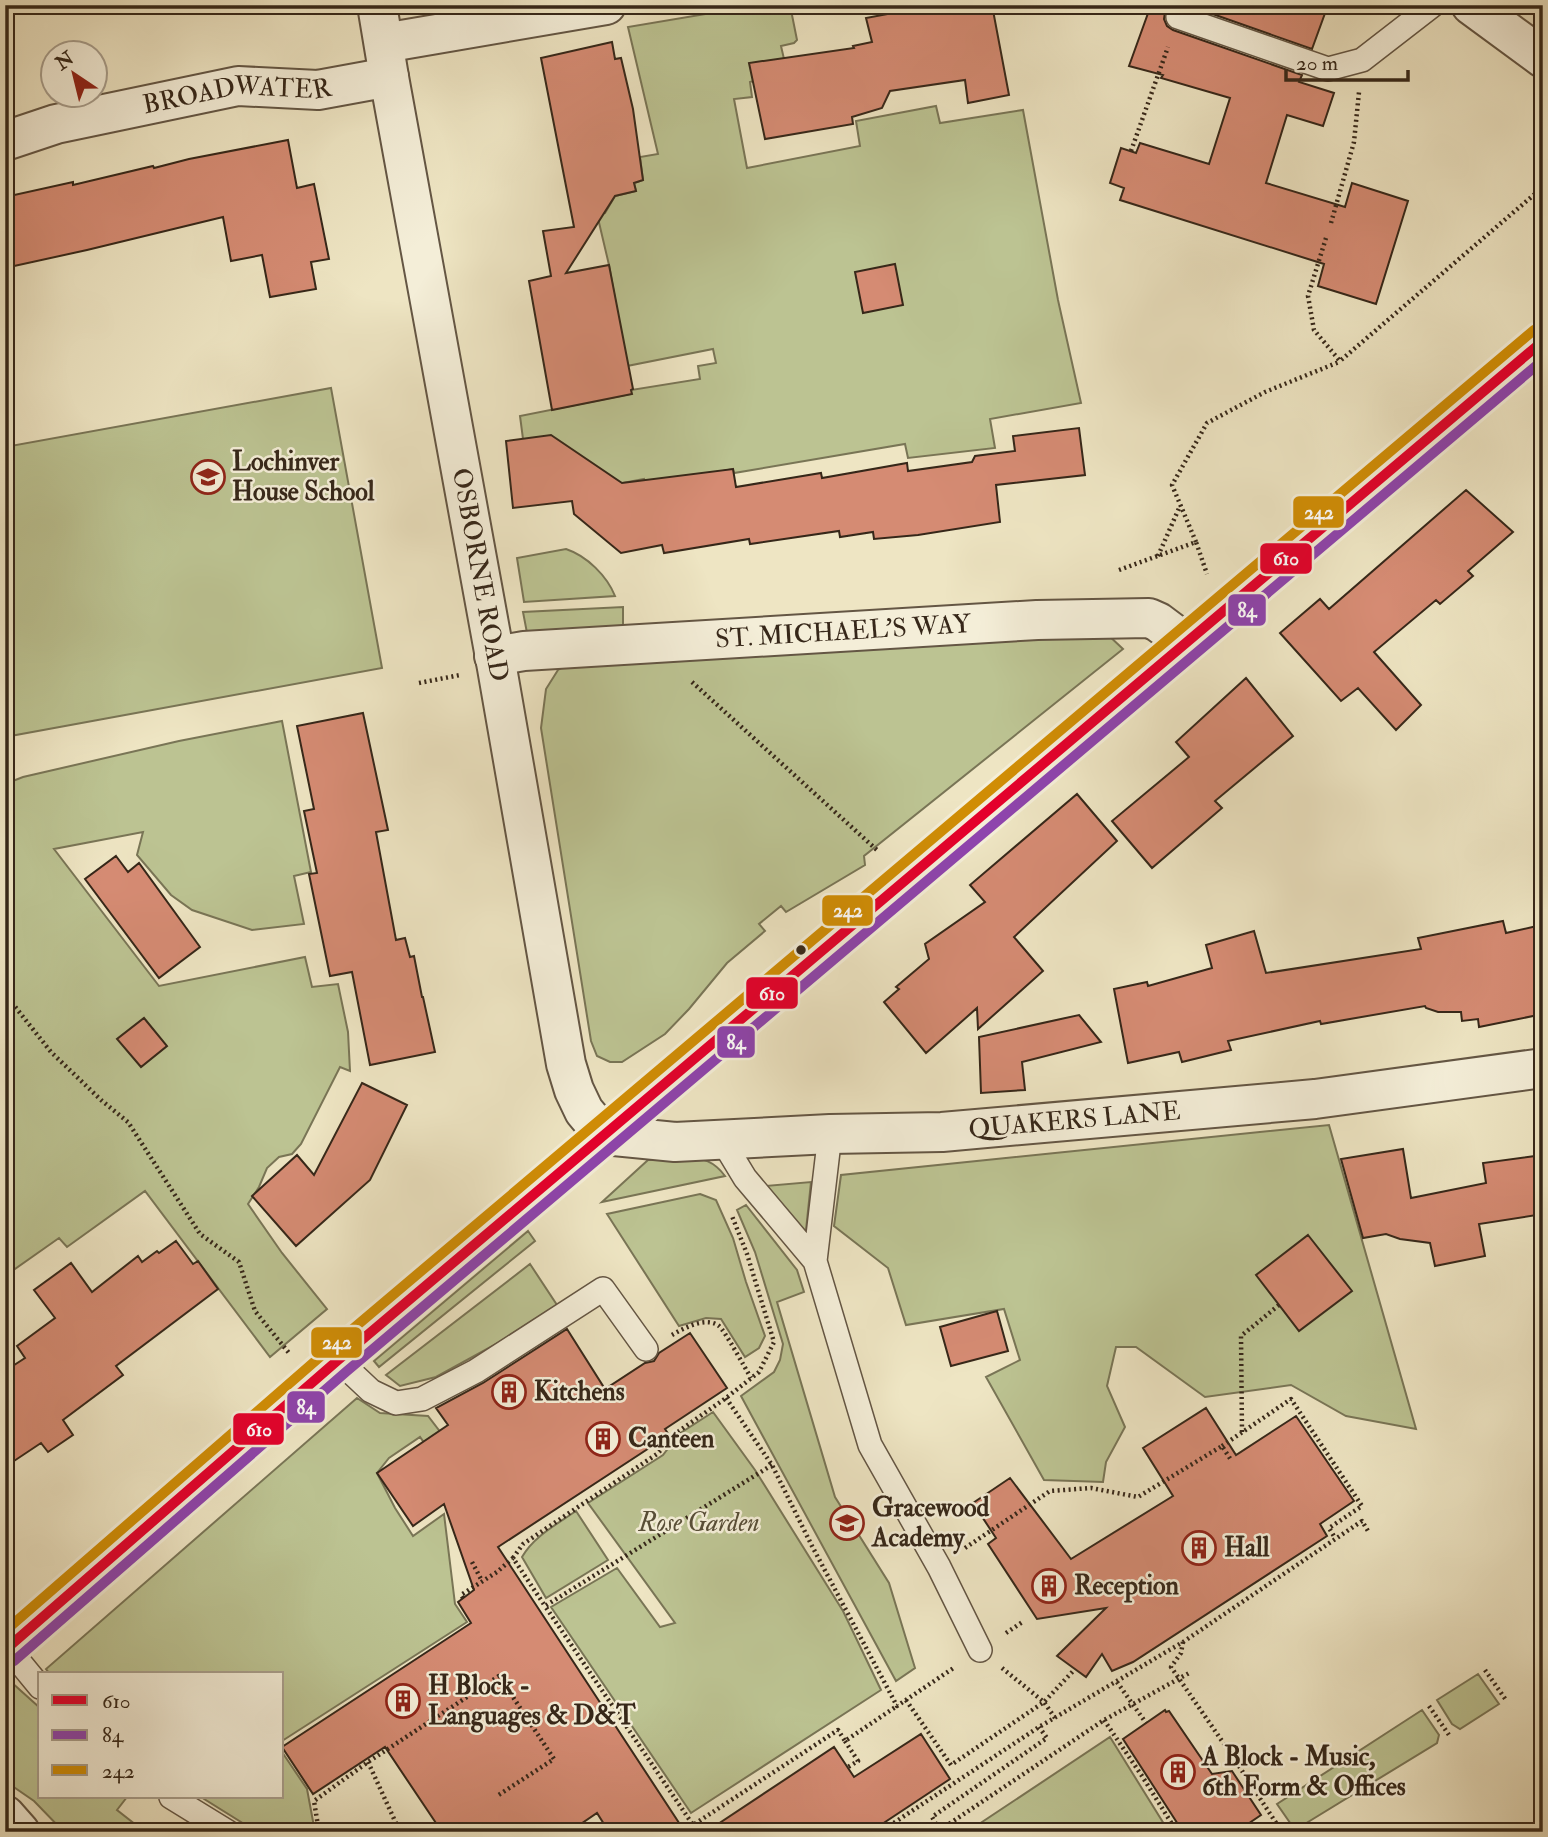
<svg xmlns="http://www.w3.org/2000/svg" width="1548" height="1837" viewBox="0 0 1548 1837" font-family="'IM FELL Double Pica',serif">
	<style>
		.green { fill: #bcc392; stroke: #797556; stroke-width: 2 }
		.building { fill: #d58b73; stroke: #362719; stroke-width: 2 }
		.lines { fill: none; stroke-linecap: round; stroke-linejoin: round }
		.service-casing { stroke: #645644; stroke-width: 26 }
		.minor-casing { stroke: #645644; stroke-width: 42 }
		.tertiary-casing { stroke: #645644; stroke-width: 42 }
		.path { stroke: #362719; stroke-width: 4.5; stroke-dasharray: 2 3.5; stroke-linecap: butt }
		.service { stroke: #f4eed8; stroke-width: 23 }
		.minor { stroke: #f4eed8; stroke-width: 38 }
		.tertiary { stroke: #f4eed8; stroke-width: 38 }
		.path-bridge { stroke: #362719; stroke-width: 4.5; stroke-dasharray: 2 3.5; stroke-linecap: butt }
		.bus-1-casing { stroke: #f4eed8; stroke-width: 16 }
		.bus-2-casing { stroke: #f4eed8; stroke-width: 16 }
		.bus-3-casing { stroke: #f4eed8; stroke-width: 16 }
		.bus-1 { stroke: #e4002b; stroke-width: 10 }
		.bus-2 { stroke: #8e44ad; stroke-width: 10 }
		.bus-3 { stroke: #d08d05; stroke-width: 10 }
		.bus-dot { fill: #362719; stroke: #f4eed8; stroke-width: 2.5 }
		.labels { text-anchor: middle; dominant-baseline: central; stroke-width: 5; stroke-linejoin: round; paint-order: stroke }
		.street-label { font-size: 26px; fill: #362719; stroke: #f4eed8 }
		.poi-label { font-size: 26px; font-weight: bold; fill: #362719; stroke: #f4eed8; text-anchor: start }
		.park-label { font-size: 26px; font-style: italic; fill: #584e37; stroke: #f4eed8 }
		.line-badge { stroke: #f4eed8; stroke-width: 2.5 }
		.badge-label { font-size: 19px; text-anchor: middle; font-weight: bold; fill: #fff }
	</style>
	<rect width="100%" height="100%" fill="#eee5c3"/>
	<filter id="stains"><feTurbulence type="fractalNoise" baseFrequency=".00286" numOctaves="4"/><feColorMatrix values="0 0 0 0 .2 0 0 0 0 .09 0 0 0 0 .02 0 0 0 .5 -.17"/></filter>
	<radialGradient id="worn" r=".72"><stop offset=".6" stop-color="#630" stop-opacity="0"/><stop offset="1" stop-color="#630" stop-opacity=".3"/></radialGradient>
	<path class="green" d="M759,5H790L797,40L794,43L781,46L784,59L780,74L750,82L752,97L734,99L747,168L860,146L856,121L936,106L940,123L1023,110L1058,300L1081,403L990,419L995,448L908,458L905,444L734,473L733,469L646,487L644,479L602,487L523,439L520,416L631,394V390L700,379L698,366L716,363L713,349L627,366L609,265L597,214L605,213L615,196L636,191L634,183L643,180L640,157L658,154L628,27Z
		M331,388L382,668L5,737V447Z
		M566,549C587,556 607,576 615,596L524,602L517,558Z
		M623,607V626L527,633L523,612Z
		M1106,633L1123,649L864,856L865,865L786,912L781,906L759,924L765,931L727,963L689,1009L665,1034L622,1062H610L597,1056L591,1041L541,728L546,689L558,670L575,660Z
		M282,721L311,872L294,876L304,924L252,930L192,910L171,895L137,855L143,832L54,849L159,986L305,957L312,987L338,984L348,1032L350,1071L340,1067L301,1144L292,1154L279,1157L267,1168L259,1187L248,1204L282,1253L327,1309L270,1357L145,1191L67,1247L59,1238L5,1276V784L23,777L179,741Z
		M1329,1125L1416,1429L1346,1416L1291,1385L1205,1397L1136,1347H1116L1107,1386L1125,1427L1106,1462L1103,1482L1044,1480L986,1377L1020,1360L1004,1309L906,1325L888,1268L834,1226L841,1175Z
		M684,1156C703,1159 713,1160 725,1176L602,1202L648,1160Z
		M811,1182L806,1230H798L765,1186Z
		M700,1194L716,1200L733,1238L746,1282L765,1336L759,1348L745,1357L721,1319L706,1318L679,1326L607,1214Z
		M746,1205L797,1270L804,1292L777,1302L835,1497L889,1583L915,1668L896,1681L741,1396L774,1372L780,1360L783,1344L755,1252L737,1210Z
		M528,1231L535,1241L379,1367L374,1361Z
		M530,1264L557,1305L498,1343L436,1377L400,1386L386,1375Z
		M357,1398L380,1413L428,1416L461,1459L444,1471L420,1437L389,1458L377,1473L395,1508L413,1536L444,1514L455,1604L467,1622L282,1741V1674H50L46,1669Z
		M713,1412L755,1470L843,1611L881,1690L691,1813L551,1607L617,1568L660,1627L675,1623L588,1503L663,1455L679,1434Z
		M576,1511L608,1560L546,1598L522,1557C534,1536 556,1525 576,1511Z
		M1478,1674L1499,1704L1460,1729L1452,1724L1437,1700Z
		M10,1681L40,1708V1797H127L117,1810L145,1832H64L34,1801L5,1781V1685Z
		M1422,1710L1439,1735L1437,1743L1295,1830L1277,1804Z
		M1110,1737L1169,1832H967Z
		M282,1752L307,1789L315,1832H257L201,1797H282Z"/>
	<path class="building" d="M936,5H992L1009,95L968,103L965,80L890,91L882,108L852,117L853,124L765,139L749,63L854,48L853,46L872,42L866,18Z
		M1151,5H1171L1165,12L1164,19L1167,26L1173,30L1302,75L1299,82L1334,93L1323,126L1287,115L1266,183L1345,207L1352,183L1408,201L1376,304L1318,286L1324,264L1120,200L1124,188L1110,183L1121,148L1136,153L1140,143L1209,164L1230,98L1161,78L1163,75L1129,66Z
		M1187,5H1328L1312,49Z
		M612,42L615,59L621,58L633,109L643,180L634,183L636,191L615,196L566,273L609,265L633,389L631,390L632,394L552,410L529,281L551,276L543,231L574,227L541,58Z
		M288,140L297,188L314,184L329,259L311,262L316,289L270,297L262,255L231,261L223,217L87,250L5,268V197L73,182V185L153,166L154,168L189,159Z
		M895,264L903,305L863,313L855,272Z
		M1079,428L1085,475L996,485L1000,522L918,535L874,539L873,532L840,537L839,531L750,544L749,539L664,553L662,545L621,553L574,514L572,501L513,508L506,441L551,435L622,483L733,469L736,487L821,473L822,478L907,463L908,471L972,462L975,456L1015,451L1013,436Z
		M1466,490L1513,532L1468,571L1473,576L1440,604L1436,600L1374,652L1421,705L1396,730L1358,688L1341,701L1280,633L1320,599L1329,609Z
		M1246,678L1293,736L1215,801L1222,808L1152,868L1112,821L1189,757L1176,742Z
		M363,713L388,830L376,832L396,940L405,938L410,957L414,956L422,997H423L435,1052L370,1065L352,972L330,976L309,874L317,873L304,811L314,809L297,726Z
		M1077,794L1117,841L1014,937L1043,971L978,1029L977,1008L926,1053L884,1002L899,989L896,987L929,959L925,944L985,902L970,885Z
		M116,856L128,872L139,863L200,947L159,978L85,879Z
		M1503,921L1506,933L1537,926L1543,956V1014L1479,1027L1478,1019L1462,1021L1461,1012H1438L1426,1008L1425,1006L1321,1024L1320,1021L1228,1041L1231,1050L1182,1062L1179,1052L1128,1063L1114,989L1147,982L1148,986L1212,968L1206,945L1254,931L1266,973L1421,949L1418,938Z
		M1079,1015L1101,1042L1022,1062L1025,1090L981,1093L979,1037Z
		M144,1018L167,1046L141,1067L117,1039Z
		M362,1083L407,1105L370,1180L296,1246L252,1196L297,1155L314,1175Z
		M1403,1149L1411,1198L1486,1183L1483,1163L1543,1155V1214L1479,1224L1485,1256L1435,1266L1430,1243L1400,1239L1386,1234L1363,1238L1341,1159Z
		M1308,1235L1352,1291L1299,1331L1256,1275Z
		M176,1241L193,1264L198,1261L218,1289L116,1366L123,1375L63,1420L73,1435L48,1452L41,1443L5,1467V1371L25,1358L17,1346L55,1318L34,1290L71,1263L92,1292L138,1256L142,1262L157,1251L159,1253Z
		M997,1311L1008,1351L951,1366L940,1327Z
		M567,1329L605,1389L645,1363L654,1361L659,1353L690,1333L727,1388L665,1429L669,1435L498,1547L685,1832H609L597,1813L569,1832H442L385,1747L313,1794L282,1747L471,1623L458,1602L474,1590L444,1504L413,1526L377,1473L448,1425L436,1408L483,1383Z
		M1206,1408L1236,1455L1296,1416L1354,1501L1320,1524L1327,1536L1133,1662L1112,1671L1102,1654L1086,1677L1057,1656L1106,1608L1037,1619L988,1544L996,1538L973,1503L1010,1478L1071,1559L1173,1496L1143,1448Z
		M1165,1710L1166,1712L1169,1711L1212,1774L1232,1771L1261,1815L1236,1832H1183L1123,1739Z
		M921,1734L950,1779L870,1832H706L834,1747L854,1777Z"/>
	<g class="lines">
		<g class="service-casing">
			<path id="service" d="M1178,17L1328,69L1362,60L1433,5
				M722,1140L745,1178L815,1261L870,1445L939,1567L980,1650
				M815,1261L830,1134
				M338,1360L371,1391L396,1403L422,1399L476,1371L603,1289L646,1349
				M8,1648L40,1687
				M171,1797L228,1832"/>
		</g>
		<g class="minor-casing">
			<g id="minor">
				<path id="s1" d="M377,5L389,77L497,668L566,1064L574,1090L584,1111L604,1135L675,1142L830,1134L942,1132L1315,1099L1543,1068"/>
				<path d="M1471,5L1543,58"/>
				<path d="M384,43L606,5"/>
				<path id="s2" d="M5,141L56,124L238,86L318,90L389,77"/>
				<path id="s3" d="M494,656L524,651L1037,620L1149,618L1158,622L1186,643"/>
				<path d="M5,1815L20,1832"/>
			</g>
		</g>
		<g class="tertiary-casing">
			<path id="tertiary" d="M5,1650L338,1360L1543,341"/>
		</g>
		<path class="path" d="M1131,151L1168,47
			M1331,223L1354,142L1359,92
			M1326,238L1308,296L1314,330L1340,361L1543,187
			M1196,542L1172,485L1207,423L1265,392L1339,362
			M1158,556L1180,506
			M1119,570L1196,542L1207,574
			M692,682L878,851
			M419,683L460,675
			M5,994L51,1052L101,1100L128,1122L200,1234L239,1262L255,1311L289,1353
			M672,1335C684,1328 706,1316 719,1326C725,1331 745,1368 751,1378
			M726,1398L772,1465L812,1546L897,1706L955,1667
			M1242,1432L1241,1336L1279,1305
			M1222,1446L1291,1399L1362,1506L1329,1528L1335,1538
			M772,1465L545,1606L693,1825L838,1730L845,1741L897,1706
			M965,1548L1050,1491L1091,1488L1138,1497L1222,1446L1231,1460
			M513,1558L523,1544L657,1454L679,1431L726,1398L759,1372L774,1342L747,1254L732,1216
			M472,1562L482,1581
			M463,1598L461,1595L497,1572L513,1558L545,1606
			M1006,1633L1024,1621
			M1183,1642L1181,1653L1171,1667L1231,1754L1282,1832
			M1002,1668L1044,1702L1055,1718
			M1485,1670L1506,1700
			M906,1700L951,1765L1044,1702L1075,1669
			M1429,1706L1449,1735
			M1104,1720L1142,1776L1177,1832
			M845,1741L858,1761L848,1767
			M368,1762L400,1832
			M936,1824L932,1817L1047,1738L1039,1727
			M627,1829L628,1832
			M319,1832L314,1801L368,1762L499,1676L554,1759L497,1796
			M682,1832L693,1825
			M880,1832L1039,1727L1183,1642L1362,1521L1368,1531
			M924,1832L936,1824L940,1830L1104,1720L1191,1672"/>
		<use href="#service" class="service"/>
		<use href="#minor" class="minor"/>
		<use href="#tertiary" class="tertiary"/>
		<path class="path-bridge" d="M1117,1682L1146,1723"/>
		<g class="bus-1-casing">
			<path id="bus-1" d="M5,1650L338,1360L1543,341"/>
		</g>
		<g class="bus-2-casing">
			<path id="bus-2" d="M14,1661L347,1371L1543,360"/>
		</g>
		<g class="bus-3-casing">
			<path id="bus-3" d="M5,1631L329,1349L1534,330"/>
		</g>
		<use href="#bus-1" class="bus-1"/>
		<use href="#bus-2" class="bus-2"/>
		<use href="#bus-3" class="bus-3"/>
	</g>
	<defs>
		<g id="school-ring" transform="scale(1.75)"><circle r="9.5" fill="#f4eed8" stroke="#8f2418" stroke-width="1.5"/><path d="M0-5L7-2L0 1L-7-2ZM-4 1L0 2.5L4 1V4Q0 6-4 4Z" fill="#8f2418"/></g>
		<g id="building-ring" transform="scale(1.75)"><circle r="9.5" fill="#f4eed8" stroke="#8f2418" stroke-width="1.5"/><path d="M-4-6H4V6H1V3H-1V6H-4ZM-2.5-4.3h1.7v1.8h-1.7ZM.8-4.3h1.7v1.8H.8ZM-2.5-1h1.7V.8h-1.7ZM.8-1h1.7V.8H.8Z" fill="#8f2418"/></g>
	</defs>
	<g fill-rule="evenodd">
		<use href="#school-ring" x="208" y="477"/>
		<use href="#building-ring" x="509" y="1392"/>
		<use href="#building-ring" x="603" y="1439"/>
		<use href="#school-ring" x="847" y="1523"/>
		<use href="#building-ring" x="1199" y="1548"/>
		<use href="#building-ring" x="1049" y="1586"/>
		<use href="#building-ring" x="403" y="1701"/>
		<use href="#building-ring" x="1178" y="1772"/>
	</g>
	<circle class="bus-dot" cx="801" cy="950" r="6"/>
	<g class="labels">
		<g class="street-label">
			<text stroke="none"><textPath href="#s2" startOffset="238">BROADWATER</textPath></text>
			<text stroke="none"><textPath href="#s1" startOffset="579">OSBORNE ROAD</textPath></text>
			<text stroke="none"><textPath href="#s3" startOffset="350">ST. MICHAEL'S WAY</textPath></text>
			<text stroke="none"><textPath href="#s1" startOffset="1629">QUAKERS LANE</textPath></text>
		</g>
		<g class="poi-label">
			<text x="232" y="462">Lochinver<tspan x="232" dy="30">House School</tspan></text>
			<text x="534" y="1392">Kitchens</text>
			<text x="628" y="1439">Canteen</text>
			<text x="872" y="1508">Gracewood<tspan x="872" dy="30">Academy</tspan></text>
			<text x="1224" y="1548">Hall</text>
			<text x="1074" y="1586">Reception</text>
			<text x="428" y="1686">H Block -<tspan x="428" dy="30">Languages &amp; D&amp;T</tspan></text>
			<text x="1202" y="1757">A Block - Music,<tspan x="1202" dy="30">6th Form &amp; Offices</tspan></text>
		</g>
		<g class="park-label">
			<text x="699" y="1523">Rose Garden</text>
		</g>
	</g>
	<g class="line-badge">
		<rect x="1292" y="495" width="53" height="34" rx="7" fill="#d08d05"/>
		<rect x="1259" y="542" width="54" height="33" rx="7" fill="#e4002b"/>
		<rect x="1227" y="593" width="40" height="34" rx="7" fill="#8e44ad"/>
		<rect x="821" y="894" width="53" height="33" rx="7" fill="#d08d05"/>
		<rect x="745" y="976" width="54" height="34" rx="7" fill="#e4002b"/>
		<rect x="716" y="1025" width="40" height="34" rx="7" fill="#8e44ad"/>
		<rect x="310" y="1326" width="53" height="33" rx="7" fill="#d08d05"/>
		<rect x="286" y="1390" width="40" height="34" rx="7" fill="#8e44ad"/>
		<rect x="232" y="1412" width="53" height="34" rx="7" fill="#e4002b"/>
	</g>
	<g class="badge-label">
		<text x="1319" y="519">242</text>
		<text x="1286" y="565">610</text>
		<text x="1247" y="617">84</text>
		<text x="848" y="917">242</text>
		<text x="772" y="1000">610</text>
		<text x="736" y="1049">84</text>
		<text x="337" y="1349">242</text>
		<text x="306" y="1414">84</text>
		<text x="259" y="1436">610</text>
	</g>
	<rect width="1548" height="1837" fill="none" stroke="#eee5c3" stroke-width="28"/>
	<rect x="7" y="7" width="1534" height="1823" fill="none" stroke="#362719" stroke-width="3.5"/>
	<rect x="14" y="14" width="1520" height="1809" fill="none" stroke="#362719" stroke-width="2"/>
	<rect x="38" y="1672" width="245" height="126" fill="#f4eed8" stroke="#a89e8c" stroke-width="2"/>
	<rect x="52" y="1695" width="35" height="10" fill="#e4002b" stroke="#a89e8c" stroke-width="2"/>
	<text x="102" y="1708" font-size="21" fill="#362719">610</text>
	<rect x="52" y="1730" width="35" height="10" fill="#8e44ad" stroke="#a89e8c" stroke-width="2"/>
	<text x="102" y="1742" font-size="21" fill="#362719">84</text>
	<rect x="52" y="1765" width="35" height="10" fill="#d08d05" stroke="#a89e8c" stroke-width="2"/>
	<text x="102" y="1778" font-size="21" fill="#362719">242</text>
	<g transform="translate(74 74) rotate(325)"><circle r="33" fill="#f4eed8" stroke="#a89e8c" stroke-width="2"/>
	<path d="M0-5L12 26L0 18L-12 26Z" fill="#8f2418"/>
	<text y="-10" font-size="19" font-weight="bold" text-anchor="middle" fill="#362719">N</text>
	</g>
	<path d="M1286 70v10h122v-10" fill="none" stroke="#362719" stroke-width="3.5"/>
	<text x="1296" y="70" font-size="21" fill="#362719" stroke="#f4eed8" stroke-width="5" paint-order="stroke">20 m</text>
	<rect width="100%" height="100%" filter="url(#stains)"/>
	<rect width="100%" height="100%" fill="url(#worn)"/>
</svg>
